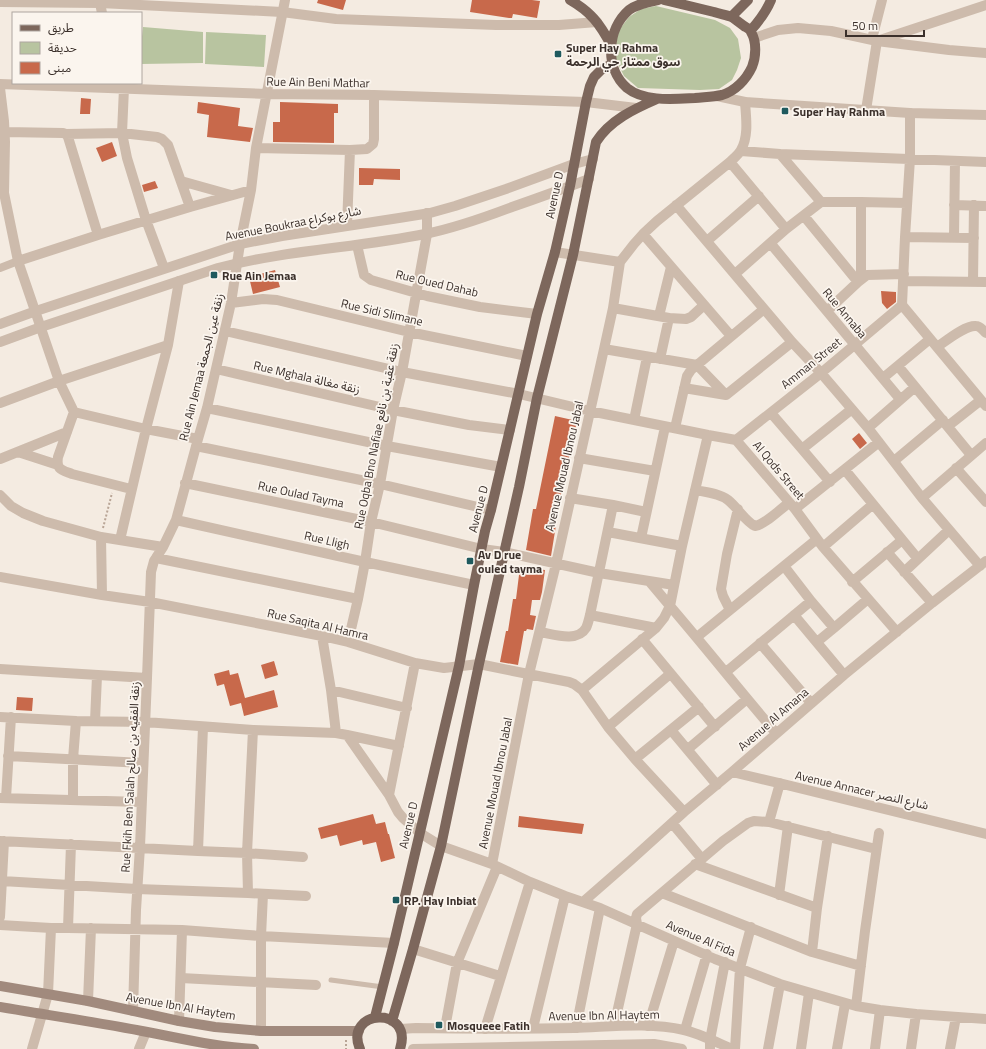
<svg xmlns="http://www.w3.org/2000/svg" width="986" height="1049" viewBox="0 0 986 1049" font-family="'Titillium Web','Noto Sans Arabic',sans-serif">
	<style>
		.green { fill: #b8c4a0 }
		.building { fill: #c8694b }
		.lines { fill: none; stroke-linecap: round; stroke-linejoin: round }
		.path { stroke: #b9a596; stroke-width: 2; stroke-dasharray: 2 2; stroke-linecap: butt }
		.service { stroke: #cdbbac; stroke-width: 5 }
		.pedestrian { stroke: #cdbbac; stroke-width: 8 }
		.minor { stroke: #cdbbac; stroke-width: 10 }
		.tertiary { stroke: #cdbbac; stroke-width: 10 }
		.secondary { stroke: #a18a7d; stroke-width: 10 }
		.primary { stroke: #7d675c; stroke-width: 10 }
		.poi-dot { fill: #1f5a5e; stroke: #fbf5ee; stroke-width: 1.5 }
		.labels { text-anchor: middle; dominant-baseline: central; stroke-width: 3.5; stroke-linejoin: round; paint-order: stroke }
		.poi-label { font-size: 12px; font-weight: bold; fill: #3b302b; stroke: #fbf5ee; text-anchor: start }
		.street-label { font-size: 12px; fill: #3b302b; stroke: #fbf5ee }
	</style>
	<rect width="100%" height="100%" fill="#f4ebe1"/>
	<path class="green" d="M656,6L715,20L730,28L738,39L741,58L737,70L732,80L719,89L700,90L638,88L624,76L616,60L615,44L619,30L629,17L641,9Z
		M143,27L203,32V63L141,64V46Z
		M206,32L266,35L264,67L205,64Z"/>
	<path class="building" d="M318,0H346L343,10L317,3Z
		M472,0H532L540,1L537,18L513,14L512,18H509L470,12Z
		M81,98L91,99L90,114H80Z
		M198,102L240,108L238,126L253,128L250,142L207,137L209,115L197,113Z
		M280,102L338,104V113H334V143L273,142V122H280Z
		M112,142L117,156L102,162L96,148Z
		M359,168L400,169V180L374,179L373,185H359Z
		M155,181L158,188L144,192L142,185Z
		M275,270L280,287L253,294L249,277Z
		M881,291L896,292V302L887,309L882,303Z
		M555,416L577,421L557,513H558L551,556L526,550L533,509H536Z
		M859,433L867,443L860,449L852,439Z
		M520,567L545,570L542,592L540,600H532L530,615L536,616L533,630L527,629L526,631H524L518,665L500,662L506,631H508L513,599H516Z
		M274,661L278,675L265,679L261,665Z
		M229,670L230,675L238,673L245,698L274,690L278,707L244,716L241,703L230,706L224,684L217,686L214,674Z
		M17,697L33,698L32,711L16,710Z
		M373,814L376,824L385,822L388,834H389L395,858L381,862L376,842L363,845L362,840L340,846L337,835L321,839L318,828Z
		M519,816L584,824L582,834L518,827Z"/>
	<g class="lines">
		<path class="path" d="M103,528L112,493
			M346,1040V1049"/>
		<path class="service" d="M331,980L383,987"/>
		<path class="pedestrian" d="M0,268L18,261"/>
		<path class="minor" d="M100,0V3L102,13
			M872,39L882,0
			M123,83L124,88L122,133L127,158L146,220L164,268
			M0,84L267,94L374,95L586,102L636,108
			M0,88L4,121L5,142L4,193L18,261L59,381L74,412L146,429L198,439
			M866,110L877,41L986,5
			M910,113V159L905,237L902,305L986,406
			M5,132L63,133L66,134L68,137L98,235L18,261
			M66,134L122,133L157,137L162,139L168,145L190,207
			M256,148L350,150L367,149L373,144L374,139V95
			M741,151L780,154L986,162
			M780,154L821,202
			M730,162L786,229
			M181,181L231,195
			M861,202V279
			M676,205L792,342L821,373L868,428L922,498L980,566
			M954,205L986,206
			M804,216L858,282
			M347,225L350,150
			M643,234L731,336
			M98,235L190,207L251,190
			M905,237L974,238
			M954,237L955,161
			M707,241L759,196
			M771,244L900,399
			M357,245L364,275L371,280L427,296L480,307L537,314
			M555,252L620,262
			M735,274L786,229L821,202H861L907,203
			M904,281L986,282
			M973,282L974,205
			M231,303L263,299L277,300L409,332L527,356
			M613,308L669,318L686,319L691,317L704,305
			M827,311L858,282L867,275L904,274
			M659,316L671,267
			M225,331L402,372L519,394L590,411L708,435L736,440L795,509L823,547L897,632
			M937,347C946,341 965,325 976,326C980,326 983,330 986,333
			M604,349L697,365L726,395
			M660,359L669,318
			M898,366L971,455
			M216,369L393,410L469,425L510,430
			M883,378L930,339
			M684,388L726,395L792,342
			M0,403L59,381L168,345
			M207,408L387,446L501,467
			M74,412L58,457C56,470 62,470 72,474L131,489
			M771,413L802,449L852,409
			M634,420L647,357
			M948,426L981,400
			M675,428L687,376L691,370L764,309
			M868,428L915,387
			M708,435L682,546L670,606C706,648 740,691 776,733
			M736,440L821,373L902,305
			M196,446L380,484L491,510
			M802,449L830,482
			M18,452L58,465
			M579,458L655,471
			M0,459L67,432
			M894,461L943,420
			M956,468L986,502
			M845,470L918,559
			M185,483L371,522L482,549L504,552L599,573L674,585
			M695,490C705,492 719,493 728,500C737,507 746,522 755,526C766,524 780,509 789,503
			M0,495L11,506L23,513L43,521L101,537L163,547
			M570,498L613,505L646,512
			M922,498L986,443
			M795,509L879,442
			M176,520L365,562L474,585
			M608,532L682,546
			M101,537L102,595
			M641,538L665,427
			M120,540L146,429L168,345L179,281
			M823,547L872,505
			M887,552L932,603
			M156,558L358,599
			M784,566L811,601
			M904,572L949,530
			M0,577L102,595L150,602L322,636L348,642L415,663L444,668L479,664L513,671L569,682L574,684L582,690L608,727L635,759L684,812
			M852,582L902,540
			M730,610L723,596L721,589L727,554L738,509
			M590,615L656,628
			M794,615L844,675
			M540,632C553,634 577,643 586,628C588,624 589,619 590,615L613,505
			M322,636L331,690L336,733
			M697,637L817,539
			M642,639L715,727
			M348,642L358,599L365,562L371,522L380,484L393,410L402,372L427,234V213
			M817,642L834,628
			M760,643L811,703
			M0,669L147,678
			M726,672L811,601L834,628L868,599
			M331,690L407,708
			M582,690L656,628L664,618L670,606L649,581
			M0,717L76,721L145,722L253,730L336,733L347,735L389,795L398,812L403,818L420,833L441,846L492,864L530,882L565,896L600,908L715,959L780,984L856,1006L880,1010L916,1014L986,1019
			M95,721L97,676
			M608,727L670,674
			M671,730L717,785
			M347,735L399,746
			M688,749L747,699
			M8,756L143,763
			M635,759L699,707
			M732,772C817,792 902,813 986,834
			M389,795L415,663
			M0,798L141,802
			M6,798L11,717
			M73,800V759L76,721
			M769,822L780,783
			M672,823L702,859
			M0,841L198,851L247,853L303,857
			M198,851L203,727
			M492,864L529,674L556,564L604,349L613,308L620,262L634,244L643,234L657,221L730,162C734,158 739,154 741,150C749,136 746,117 745,102
			M695,864L817,908
			M2,881L137,889L248,893L306,896
			M248,893L247,853L253,730
			M662,893L812,952L861,966
			M779,895L788,826
			M583,902L631,860L684,812L732,772L844,675L932,603L986,561
			M0,917L4,841
			M0,925L51,928H68L182,930L261,936L394,943
			M68,928L71,844
			M413,949L500,976
			M812,952L817,908L828,836
			M181,978L316,985
			M88,1001L91,928
			M856,1006L865,931L879,833
			M133,1011L136,910L140,847L147,678L151,572L154,561L163,547L176,520L198,439L207,408L231,303L240,244L251,190L256,148L285,0
			M179,1021L182,930
			M614,1026L637,924L636,918L637,914L723,841L748,823L754,821L769,822L876,849
			M648,1026L674,941
			M445,1028L457,963L497,867
			M533,1028L565,896
			M576,1028L600,908
			M485,1029L530,882
			M685,1030L707,954
			M261,1031V936L263,894
			M32,1049L48,994L51,928
			M139,1049L146,1032
			M710,1049V1040L725,962
			M735,1049L740,968L751,927
			M768,1049L780,984
			M801,1049L809,993
			M837,1049L845,1004
			M875,1049L880,1010
			M911,1049L916,1014
			M950,1049L956,1017"/>
		<path class="tertiary" d="M0,2L100,3L282,12L336,19L496,25H559L597,22
			M754,38L778,30L798,28L831,31L877,41L949,50L986,53
			M717,96L745,102L789,105L910,113L986,115
			M0,324L36,311L240,244L282,236L399,218L430,213L455,206L506,189L574,164L593,159
			M0,342L41,327L218,268C286,250 356,248 425,234C455,228 483,218 512,207C538,198 563,189 589,179
			M400,1029L416,1028C469,1029 521,1029 574,1028C610,1027 648,1022 684,1030C698,1033 718,1043 732,1049
			M413,1049L654,1044L682,1049"/>
		<path class="secondary" d="M0,986L88,1001L179,1021L215,1027L261,1031H359
			M0,1007C47,1015 95,1022 142,1031C180,1038 215,1047 254,1049"/>
		<path class="primary" d="M570,0C591,12 600,24 611,45
			M658,0C648,2 637,4 629,10C607,29 604,68 627,88C644,102 674,99 695,98C704,97 713,97 722,95C735,91 746,80 752,67C756,57 757,42 751,32C750,29 747,28 744,26C740,23 736,20 732,17C727,15 720,14 714,12C698,8 681,4 664,0
			M731,17L748,0
			M751,30C759,21 766,12 771,0
			M375,1017L394,943L459,666L474,585L485,531L491,510L537,314L555,252L570,186L586,102L590,86L594,77L601,70L612,64
			M392,1021L413,949L441,846L479,664L519,487L537,398L573,255L596,142C610,120 634,109 657,99
			M360,1049C343,1009 414,1005 400,1049"/>
	</g>
	<g class="poi-dot">
		<rect x="554" y="50" width="8" height="8" rx="2"/>
		<rect x="781" y="107" width="8" height="8" rx="2"/>
		<rect x="210" y="271" width="8" height="8" rx="2"/>
		<rect x="466" y="557" width="8" height="8" rx="2"/>
		<rect x="392" y="896" width="8" height="8" rx="2"/>
		<rect x="435" y="1021" width="8" height="8" rx="2"/>
	</g>
	<g class="labels">
		<g class="poi-label">
			<text x="566" y="47">Super Hay Rahma<tspan x="566" dy="14">سوق ممتاز حي الرحمة</tspan></text>
			<text x="793" y="111">Super Hay Rahma</text>
			<text x="222" y="275">Rue Ain Jemaa</text>
			<text x="478" y="554">Av D rue<tspan x="478" dy="14">ouled tayma</tspan></text>
			<text x="404" y="900">RP. Hay Inbiat</text>
			<text x="447" y="1025">Mosqueee Fatih</text>
		</g>
		<g class="street-label">
			<text transform="translate(318 82) rotate(1)">Rue Ain Beni Mathar</text>
			<text transform="translate(554 195) rotate(-78)">Avenue D</text>
			<text transform="translate(293 223) rotate(-11)">Avenue Boukraa شارع بوكراع</text>
			<text transform="translate(437 283) rotate(13)">Rue Oued Dahab</text>
			<text transform="translate(382 312) rotate(13)">Rue Sidi Slimane</text>
			<text transform="translate(845 313) rotate(50)">Rue Annaba</text>
			<text transform="translate(811 363) rotate(-39)">Amman Street</text>
			<text transform="translate(201 367) rotate(-76)">Rue Ain Jemaa زنقة عين الجمعة</text>
			<text transform="translate(307 377) rotate(13)">Rue Mghala زنقة مغالة</text>
			<text transform="translate(376 436) rotate(-79)">Rue Oqba Bno Nafiae زنقة عقبة بن نافع</text>
			<text transform="translate(564 466) rotate(-77)">Avenue Mouad Ibnou Jabal</text>
			<text transform="translate(779 470) rotate(50)">Al Qods Street</text>
			<text transform="translate(301 494) rotate(12)">Rue Oulad Tayma</text>
			<text transform="translate(478 509) rotate(-76)">Avenue D</text>
			<text transform="translate(327 540) rotate(13)">Rue Lligh</text>
			<text transform="translate(318 624) rotate(13)">Rue Saqita Al Hamra</text>
			<text transform="translate(773 719) rotate(-41)">Avenue Al Amana</text>
			<text transform="translate(130 777) rotate(-87)">Rue Fkih Ben Salah زنقة الفقيه بن صالح</text>
			<text transform="translate(495 783) rotate(-79)">Avenue Mouad Ibnou Jabal</text>
			<text transform="translate(862 790) rotate(13)">Avenue Annacer شارع النصر</text>
			<text transform="translate(408 825) rotate(-77)">Avenue D</text>
			<text transform="translate(701 938) rotate(23)">Avenue Al Fida</text>
			<text transform="translate(181 1006) rotate(10)">Avenue Ibn Al Haytem</text>
			<text transform="translate(604 1015) rotate(-1)">Avenue Ibn Al Haytem</text>
		</g>
	</g>
	<rect x="12" y="12" width="130" height="72" fill="#fbf5ee" stroke="#aea6a0"/>
	<rect x="20" y="25" width="20" height="6" fill="#7d675c" stroke="#aea6a0"/>
	<text x="48" y="32" font-size="12" fill="#3b302b">طريق</text>
	<rect x="20" y="42" width="20" height="12" fill="#b8c4a0" stroke="#aea6a0"/>
	<text x="48" y="52" font-size="12" fill="#3b302b">حديقة</text>
	<rect x="20" y="62" width="20" height="12" fill="#c8694b" stroke="#aea6a0"/>
	<text x="48" y="72" font-size="12" fill="#3b302b">مبنى</text>
	<path d="M846 30v6h78v-6" fill="none" stroke="#3b302b" stroke-width="2"/>
	<text x="852" y="30" font-size="12" fill="#3b302b" stroke="#fbf5ee" stroke-width="3" paint-order="stroke">50 m</text>
</svg>
